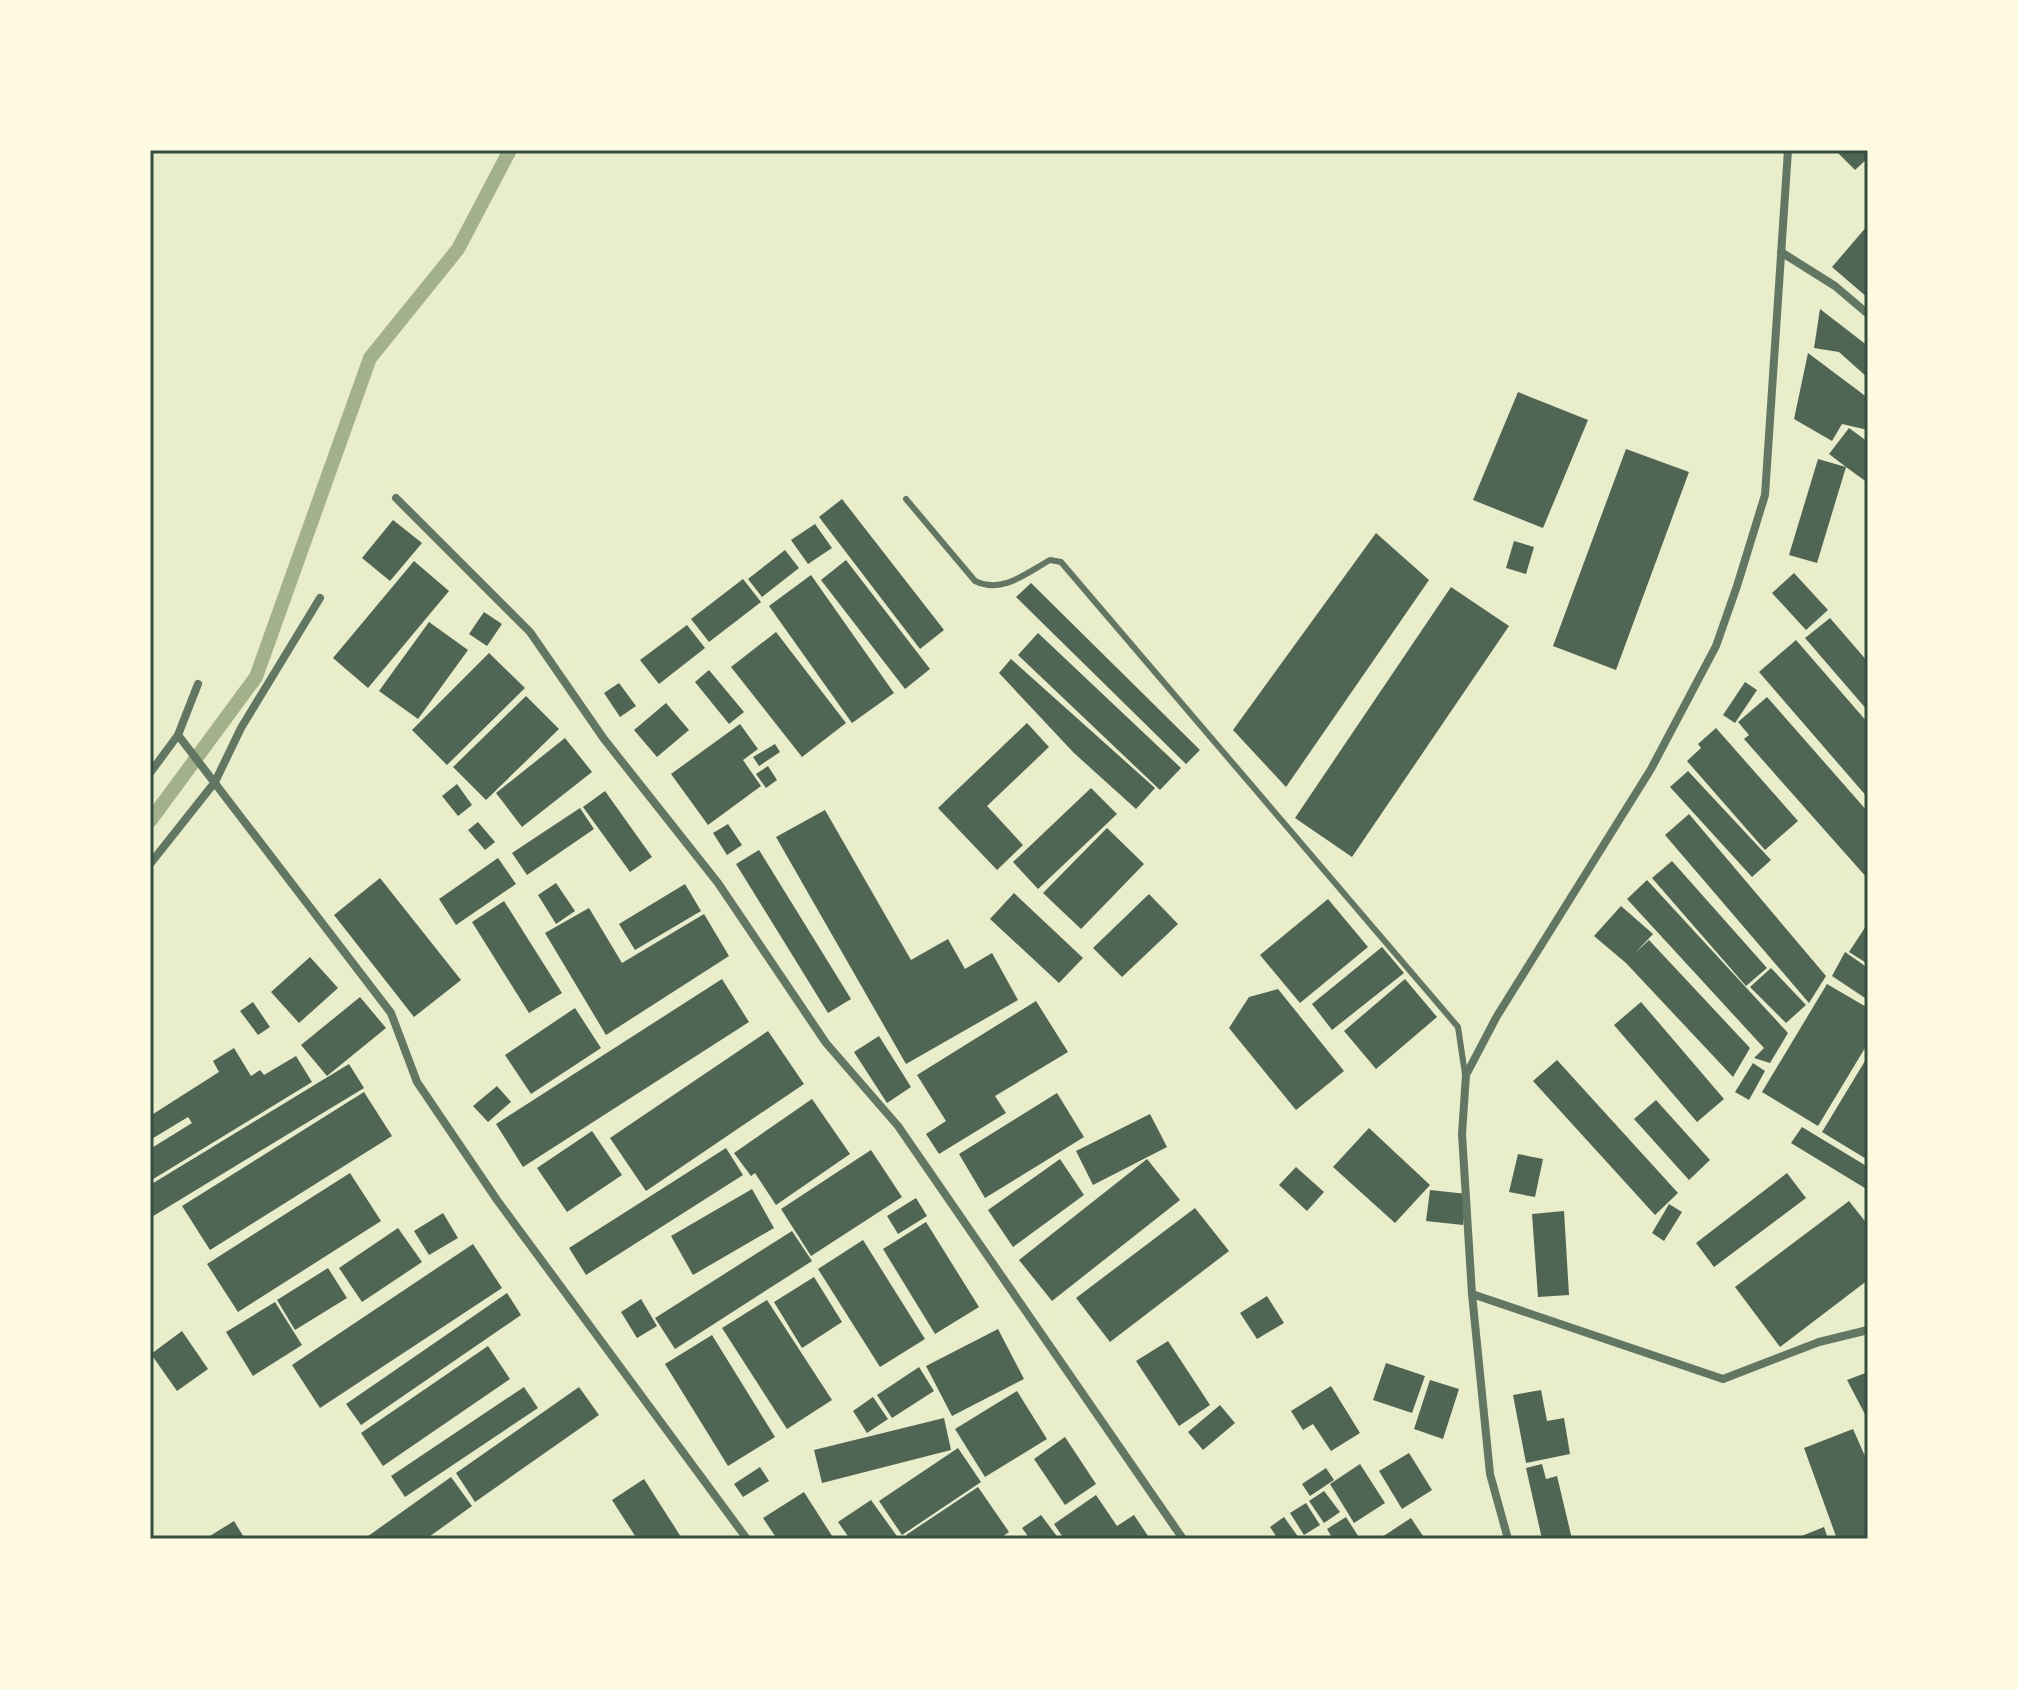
<svg xmlns="http://www.w3.org/2000/svg" width="2018" height="1689" viewBox="0 0 2018 1689" font-family="'Work Sans',sans-serif">
	<style>
		.lines { fill: none; stroke-linecap: round; stroke-linejoin: round }
		.stream { stroke: #a3b18a; stroke-width: 14 }
		.building { fill: #4f6655 }
		.service { stroke: #617663; stroke-width: 6 }
		.minor { stroke: #617663; stroke-width: 8 }
		.neatline { fill: none; stroke: #344e41; stroke-width: 3 }
	</style>
	<rect width="100%" height="100%" fill="#e9edc9"/>
	<g class="lines">
		<path class="stream" d="M150,821L256,677L370,358L458,249L510,150"/>
	</g>
	<path class="building" d="M1835,150H1868V158L1855,170Z
		M1868,225V298L1832,267Z
		M1820,309L1868,346V378L1839,352L1814,348Z
		M1808,353L1868,398V430L1842,424L1832,441L1794,419Z
		M1518,392L1588,420L1543,528L1473,500Z
		M1849,428L1868,442V483L1846,467L1817,563L1789,555L1818,459L1846,467L1829,454Z
		M1626,449L1689,472L1616,670L1553,646Z
		M842,499L944,630L920,649L819,517Z
		M393,520L422,543L390,581L362,558Z
		M815,524L832,548L808,564L791,540Z
		M1376,533L1429,580L1286,787L1233,730Z
		M1514,541L1534,547L1526,574L1506,568Z
		M785,550L799,568L762,597L748,579Z
		M846,560L930,669L905,689L821,580Z
		M414,561L449,591L368,688L333,658Z
		M1794,573L1828,610L1806,630L1772,593Z
		M811,575L894,693L852,723L769,606Z
		M743,579L761,602L709,642L691,619Z
		M1031,583L1200,750L1186,764L1016,597Z
		M1451,587L1509,626L1352,857L1295,818Z
		M484,612L502,624L487,646L469,634Z
		M1830,618L1868,662V711L1805,638Z
		M429,622L468,650L418,719L379,691Z
		M687,625L705,648L659,684L640,660Z
		M776,632L846,723L802,757L731,667Z
		M1038,633L1181,768L1160,790L1018,655Z
		M1796,640L1868,723V798L1759,672Z
		M489,653L525,688L447,765L412,730Z
		M1011,659L1155,788L1136,809L1074,753L999,673Z
		M709,670L744,712L729,724L695,682Z
		M1745,682L1757,690L1735,723L1723,715Z
		M619,683L636,706L620,717L604,693Z
		M526,696L559,729L486,800L453,767Z
		M1767,697L1868,812V879L1744,739L1749,735L1738,722Z
		M666,703L689,730L657,757L634,730Z
		M1027,723L1049,747L987,806L1023,845L997,870L938,808Z
		M740,724L758,749L743,760L761,786L708,825L671,774Z
		M1716,728L1798,821L1765,850L1687,761L1701,748L1698,744Z
		M565,738L592,772L522,827L496,793Z
		M775,744L780,752L759,766L753,757Z
		M768,766L777,780L766,788L756,774Z
		M1688,771L1771,860L1752,877L1670,787Z
		M457,784L472,805L458,816L442,796Z
		M1091,788L1117,814L1038,889L1013,862Z
		M605,791L652,857L630,872L583,807Z
		M580,808L594,829L527,875L512,853Z
		M825,810L911,960L948,939L965,969L992,953L1018,1000L906,1064L776,837Z
		M1689,814L1826,976L1809,1003L1665,835Z
		M478,822L495,842L485,850L468,830Z
		M728,824L742,845L727,855L713,833Z
		M1107,828L1144,864L1081,929L1043,893Z
		M759,850L851,999L828,1013L736,864Z
		M498,858L516,884L456,925L439,899Z
		M1672,861L1767,968L1746,986L1652,878Z
		M380,878L461,980L414,1017L334,915Z
		M1647,880L1788,1033L1770,1063L1754,1058L1764,1048L1627,899Z
		M556,883L575,911L556,924L538,895Z
		M685,884L701,911L635,950L619,924Z
		M1014,893L1083,958L1059,983L990,919Z
		M1149,894L1178,924L1122,977L1093,948Z
		M1328,899L1368,947L1300,1003L1260,955Z
		M504,901L562,993L529,1013L472,922Z
		M1621,906L1653,934L1635,953L1649,940L1750,1048L1733,1077L1626,963L1594,936Z
		M589,908L622,963L704,914L729,956L606,1035L545,933Z
		M1868,923V964L1849,952Z
		M1382,947L1404,973L1332,1030L1312,1004Z
		M1845,952L1868,968V1000L1832,976Z
		M310,957L338,988L299,1023L271,992Z
		M1771,968L1806,1005L1786,1023L1750,987Z
		M722,979L749,1022L523,1167L496,1124Z
		M1405,979L1437,1017L1376,1069L1344,1031Z
		M1827,984L1868,1008V1043L1818,1126L1762,1092Z
		M1278,989L1344,1071L1296,1110L1229,1028L1249,997Z
		M360,997L386,1028L327,1076L301,1045Z
		M1036,1001L1068,1052L995,1096L1006,1113L939,1154L926,1134L946,1121L917,1075Z
		M253,1002L270,1027L258,1035L240,1011Z
		M1641,1002L1724,1099L1697,1122L1614,1025Z
		M575,1008L601,1048L531,1094L505,1055Z
		M768,1031L804,1084L646,1191L610,1138Z
		M879,1036L911,1087L887,1103L854,1052Z
		M234,1048L251,1076L260,1070L264,1075L296,1056L312,1082L150,1181V1149L192,1123L188,1117L150,1140V1116L219,1072L213,1061Z
		M1868,1056V1160L1822,1132Z
		M1557,1060L1678,1193L1655,1215L1533,1081Z
		M1753,1063L1765,1071L1749,1100L1735,1092Z
		M349,1064L364,1088L150,1218V1185Z
		M497,1086L511,1102L488,1122L473,1106Z
		M364,1092L392,1136L210,1250L182,1206Z
		M1057,1093L1084,1137L985,1198L959,1154Z
		M812,1099L850,1154L776,1205L755,1173L751,1176L734,1153Z
		M1656,1100L1710,1160L1689,1180L1634,1119Z
		M1150,1114L1167,1147L1093,1185L1076,1151Z
		M1802,1127L1868,1167V1190L1791,1143Z
		M1369,1128L1430,1185L1395,1223L1333,1167Z
		M592,1131L622,1175L567,1212L537,1168Z
		M726,1148L743,1175L586,1275L569,1248Z
		M871,1150L902,1197L811,1256L781,1209Z
		M1518,1154L1543,1159L1535,1197L1509,1192Z
		M1060,1159L1084,1195L1013,1247L988,1210Z
		M1147,1159L1180,1200L1052,1301L1019,1260Z
		M1296,1167L1324,1192L1307,1211L1279,1185Z
		M350,1173L381,1221L238,1312L207,1264Z
		M1787,1173L1806,1198L1714,1267L1696,1243Z
		M752,1189L774,1228L693,1275L671,1236Z
		M1430,1190L1467,1194L1463,1225L1426,1221Z
		M916,1198L927,1216L898,1234L887,1216Z
		M1849,1201L1868,1225V1280L1780,1347L1735,1287Z
		M1669,1204L1682,1212L1664,1241L1652,1233Z
		M1195,1208L1229,1251L1110,1342L1076,1298Z
		M1564,1211L1569,1295L1538,1297L1532,1214Z
		M443,1213L458,1238L429,1255L414,1231Z
		M926,1222L979,1307L935,1334L883,1249Z
		M398,1228L422,1262L362,1302L339,1268Z
		M792,1231L812,1261L675,1349L655,1318Z
		M863,1240L925,1339L880,1367L818,1269Z
		M473,1244L502,1288L320,1408L292,1365Z
		M328,1268L347,1298L295,1330L277,1300Z
		M814,1277L842,1322L802,1348L774,1302Z
		M507,1293L521,1315L361,1425L346,1404Z
		M1267,1296L1284,1323L1257,1339L1240,1313Z
		M641,1299L657,1326L637,1338L621,1312Z
		M767,1300L832,1400L787,1429L722,1328Z
		M275,1302L302,1345L253,1376L226,1332Z
		M998,1329L1024,1379L952,1416L926,1366Z
		M182,1331L208,1369L177,1391L151,1354Z
		M712,1335L775,1437L728,1466L665,1364Z
		M1168,1341L1210,1405L1179,1426L1136,1361Z
		M488,1346L510,1379L383,1466L361,1433Z
		M1386,1363L1425,1376L1412,1413L1373,1400Z
		M919,1367L934,1391L892,1418L877,1395Z
		M1868,1372V1420L1847,1380Z
		M1430,1380L1459,1389L1443,1439L1414,1429Z
		M1331,1386L1360,1433L1331,1451L1313,1424L1303,1430L1291,1411Z
		M524,1387L538,1408L405,1497L391,1476Z
		M579,1387L599,1415L475,1502L456,1473Z
		M1541,1390L1547,1421L1564,1418L1570,1454L1526,1463L1513,1395Z
		M1017,1391L1047,1439L985,1477L955,1429Z
		M873,1397L888,1419L867,1433L853,1411Z
		M1220,1405L1235,1423L1203,1450L1188,1432Z
		M944,1418L951,1450L822,1483L814,1450Z
		M1853,1429L1868,1463V1539H1837L1804,1448Z
		M1065,1437L1096,1484L1065,1505L1034,1459Z
		M958,1448L981,1482L902,1535L879,1501Z
		M1409,1453L1432,1490L1402,1509L1379,1471Z
		M1360,1464L1385,1503L1354,1523L1330,1484Z
		M1542,1464L1546,1479L1557,1476L1572,1539H1542L1526,1468Z
		M760,1467L769,1481L743,1497L734,1484Z
		M1326,1468L1334,1480L1310,1496L1302,1484Z
		M451,1477L472,1506L426,1539H364Z
		M644,1479L681,1537L677,1539H637L612,1500Z
		M978,1487L1009,1532L999,1539H909L906,1535Z
		M1324,1491L1340,1512L1324,1523L1309,1501Z
		M804,1492L834,1539H777L763,1518Z
		M1096,1495L1117,1526L1134,1515L1150,1539H1064L1054,1524Z
		M871,1500L899,1539H850L838,1522Z
		M1306,1503L1320,1525L1304,1535L1290,1513Z
		M1041,1515L1059,1539H1030L1022,1528Z
		M1284,1517L1299,1538L1297,1539H1278L1270,1527Z
		M1346,1517L1360,1539H1333L1327,1529Z
		M1411,1518L1425,1539H1379Z
		M234,1521L245,1539H205Z
		M1824,1527L1828,1539H1794Z"/>
	<g class="lines">
		<path class="service" d="M906,499L975,581C1002,594 1025,574 1050,560L1061,562L1458,1027L1465,1074"/>
		<path class="minor" d="M1781,252L1835,286L1868,314
			M396,498L530,632L604,739L718,883L826,1043L898,1126L1183,1539
			M178,735L391,1013L417,1082L497,1200L747,1539
			M150,773L178,735L198,684
			M150,864L215,782L241,728L320,598
			M1472,1294L1723,1379L1819,1342L1868,1330
			M1508,1539L1490,1474L1472,1294L1462,1134L1466,1075L1497,1016L1651,769L1716,646L1737,586L1765,495L1788,150"/>
	</g>
	<rect width="2018" height="1689" fill="none" stroke="#fefae0" stroke-width="304"/>
	<rect x="152" y="152" width="1714" height="1385" class="neatline"/>
</svg>
